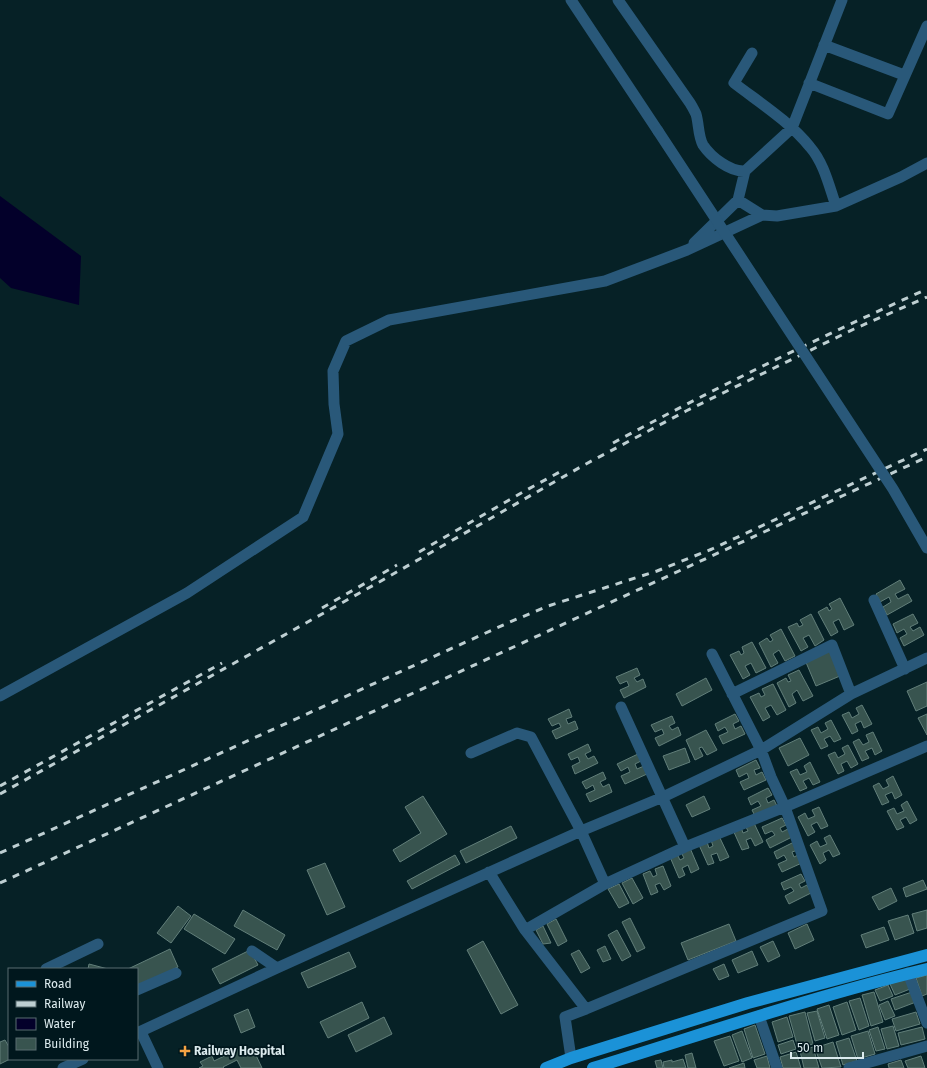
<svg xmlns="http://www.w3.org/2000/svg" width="927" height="1068" viewBox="0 0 927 1068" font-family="'Fira Sans',sans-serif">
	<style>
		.water { fill: #03002a }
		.building { fill: #38544f; stroke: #627f7a }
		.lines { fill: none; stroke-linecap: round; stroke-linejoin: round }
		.minor { stroke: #295879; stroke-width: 11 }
		.major { stroke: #1b92d7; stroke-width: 12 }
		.rail { stroke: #becfd2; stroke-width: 3; stroke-dasharray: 7 7; stroke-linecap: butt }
		.minor-bridge { stroke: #295879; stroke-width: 11 }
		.poi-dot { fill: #f4a344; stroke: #00171d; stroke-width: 1.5 }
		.labels { text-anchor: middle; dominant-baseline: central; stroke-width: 3.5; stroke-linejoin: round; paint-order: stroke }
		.poi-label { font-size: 12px; font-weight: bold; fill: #dcebee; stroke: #00171d; text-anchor: start }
	</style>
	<rect width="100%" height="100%" fill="#062126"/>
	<path class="water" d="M0,196L81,256L79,305L11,288L0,278Z"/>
	<path class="building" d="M900,580L905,589L895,594L898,599L908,594L912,601L887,615L883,607L891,602L889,597L880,602L876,594Z
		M840,598L854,625L844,630L839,619L833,622L838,632L831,636L818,612L827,607L829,611L832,609L829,604Z
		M811,614L824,640L815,646L809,635L803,638L808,647L801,651L788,627L797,623L799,627L803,625L800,620Z
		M913,614L918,623L910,627L913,631L920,627L924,635L904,646L900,638L907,634L904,629L897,633L893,624Z
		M781,629L795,656L785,661L779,650L773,654L778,663L771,667L759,643L767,638L770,642L773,640L770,635Z
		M752,642L766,668L756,673L751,663L745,666L750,675L743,679L730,655L739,651L741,655L744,653L742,647Z
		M829,650L840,676L816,686L805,660Z
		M637,668L640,675L634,678L637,682L643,679L646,687L624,698L620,690L629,686L627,681L620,684L616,677Z
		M799,670L813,696L803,701L797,690L792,694L796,703L789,707L777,683L786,678L788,682L791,681L788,675Z
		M706,678L712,690L682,706L676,694Z
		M927,682V706L916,711L907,691Z
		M773,684L786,710L777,715L771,705L765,708L770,717L763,721L750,697L759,693L761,697L765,695L762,689Z
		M862,705L872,724L864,728L861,721L855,724L858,731L852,734L842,715L849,712L852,718L859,714L856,708Z
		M569,709L572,717L566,719L568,724L575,721L578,729L556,739L552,731L561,727L559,723L552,726L548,719Z
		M735,714L739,721L733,724L735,729L741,726L745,734L723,744L719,736L728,732L725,727L718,731L715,724Z
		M927,714V735L918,718Z
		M672,716L675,723L669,726L672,730L678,727L681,735L659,746L655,738L664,734L662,729L655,732L651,725Z
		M831,720L841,739L834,742L830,736L824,739L828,746L821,749L811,730L818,727L821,733L828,729L825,723Z
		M706,730L717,750L707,755L702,747L699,748L703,756L695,760L686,740Z
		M873,732L882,751L875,755L872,748L865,751L869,758L862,761L853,742L859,739L863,745L869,742L866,735Z
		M800,738L809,755L788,766L779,748Z
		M588,744L591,751L585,754L588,759L594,756L598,763L575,774L572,766L580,762L578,757L571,760L568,754Z
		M848,745L858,764L851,768L847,761L841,764L844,771L838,774L828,755L835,752L838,758L845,754L842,748Z
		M685,748L690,762L669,770L663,756Z
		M638,754L641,761L635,764L637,769L644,766L647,774L625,784L621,776L630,772L628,767L621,771L617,764Z
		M756,760L760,768L754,770L756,775L762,772L766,780L744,790L740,782L749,778L747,773L739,777L736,770Z
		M810,762L820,782L813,785L809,778L803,781L807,788L800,791L790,772L797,769L800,775L807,772L804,766Z
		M603,772L606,779L600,782L603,787L609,784L612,792L590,802L586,794L595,790L593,785L586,789L582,782Z
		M893,776L902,795L895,799L892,792L885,795L889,802L882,805L873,786L879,783L883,789L889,786L886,780Z
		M768,788L772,795L766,798L768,803L774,800L778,808L756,818L752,810L761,806L758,801L751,805L748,798Z
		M423,796L447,834L400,862L393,850L421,833L405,807Z
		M704,796L710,809L692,817L686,805Z
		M907,801L917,820L910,824L906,817L900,820L904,827L897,830L887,811L894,808L897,814L904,811L901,805Z
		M819,807L828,826L821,829L817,822L811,825L815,832L808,836L798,817L805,813L808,819L815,816L812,810Z
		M782,818L786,825L780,828L782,832L788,829L792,837L770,848L766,840L775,835L772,831L765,834L762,827Z
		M753,821L763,842L755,846L751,838L746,840L749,848L742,850L733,830L741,827L743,833L748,831L745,825Z
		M511,826L517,838L466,863L460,851Z
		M830,835L840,854L833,857L829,850L823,853L826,860L820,864L810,845L817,841L820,847L827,844L824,838Z
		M719,836L729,857L720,861L717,853L711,855L714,863L708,865L699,845L707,842L709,848L713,846L711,840Z
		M794,842L798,850L792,852L794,857L800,854L804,862L782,872L778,864L787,860L784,855L777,859L774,852Z
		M690,848L699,869L691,873L688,865L682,868L685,875L679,878L670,857L677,854L680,860L684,858L681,852Z
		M455,855L460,864L412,889L407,881Z
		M325,863L345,907L327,915L307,870Z
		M663,866L671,886L664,890L660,883L655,885L658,892L651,895L643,874L650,871L653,877L657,875L655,869Z
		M801,874L805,881L799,884L801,888L807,885L811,893L789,904L785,896L794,891L791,887L784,890L781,883Z
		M632,878L643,898L633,904L622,883Z
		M923,880L927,889L906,897L903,888Z
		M619,884L629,903L619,908L608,889Z
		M891,888L897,901L879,910L872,897Z
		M178,906L191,916L171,943L157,933Z
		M243,910L285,935L277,950L234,926Z
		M927,910V928L917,931L912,914Z
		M194,914L235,939L225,954L184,929Z
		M908,915L914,933L895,940L888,921Z
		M630,918L645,948L637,952L622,922Z
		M556,919L567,941L558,946L547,924Z
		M729,924L736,941L688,960L681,943Z
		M807,924L814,940L795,949L788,933Z
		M543,926L551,943L543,944L536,930Z
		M884,927L889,940L866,948L861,935Z
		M617,930L631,956L622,961L608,935Z
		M483,941L518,1005L501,1014L467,950Z
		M773,941L780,956L768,962L760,947Z
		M605,946L611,959L603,962L597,950Z
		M170,949L178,967L137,987V969H128Z
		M250,950L258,965L220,984L212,969Z
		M579,950L590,968L581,973L571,954Z
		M752,951L758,965L738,973L732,960Z
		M349,952L356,967L308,988L301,973Z
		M89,964L108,969H88Z
		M724,964L729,976L719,980L713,969Z
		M927,975V994L922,996L916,978Z
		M906,978L910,989L895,995L890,984Z
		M888,985L893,996L880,1001L875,990Z
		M874,992L883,1022L871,1026L862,995Z
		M912,992L916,1002L895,1010L891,999Z
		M860,998L869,1026L859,1030L849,1001Z
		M888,1001L895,1016L885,1020L879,1005Z
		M362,1002L369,1018L328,1038L320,1022Z
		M847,1002L856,1030L842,1035L833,1007Z
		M829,1005L839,1035L827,1039L817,1009Z
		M248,1009L255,1027L241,1033L234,1015Z
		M817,1011L825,1038L815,1041L807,1013Z
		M805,1012L813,1044L798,1048L789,1016Z
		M916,1012L920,1024L896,1031L892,1019Z
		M384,1017L392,1034L356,1052L348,1035Z
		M787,1017L793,1037L778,1042L772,1022Z
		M755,1025L765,1054L753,1058L744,1029Z
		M893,1026L899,1046L887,1049L881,1029Z
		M878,1027L885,1049L876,1051L869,1030Z
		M922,1027L925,1039L901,1045L898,1033Z
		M742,1031L752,1058L742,1062L732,1035Z
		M868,1031L875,1054L858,1059L851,1036Z
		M730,1036L739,1061L724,1066L714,1041Z
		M849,1038L857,1061L843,1065L836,1042Z
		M5,1040L9,1047V1059H10L0,1064V1042Z
		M793,1040L796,1049L781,1054L778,1045Z
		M833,1042L841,1067L822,1068L815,1048Z
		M813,1047L819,1068H804L800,1051Z
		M239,1049L243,1057L254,1051L262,1068H241L237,1060L223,1067L224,1068H199L203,1066L200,1062L212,1056L214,1061Z
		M796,1052L801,1068H783L780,1057Z
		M692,1053L696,1068H688L685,1055Z
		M767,1056L770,1068H757L754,1060Z
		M921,1056L925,1068H908L905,1061Z
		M683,1059L686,1068H664L663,1062L672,1060V1062Z
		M661,1060L663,1068H657L655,1061Z
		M901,1060L904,1068H889L888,1064Z
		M744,1063L745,1068H729Z"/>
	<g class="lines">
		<path class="minor" d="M571,0L658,131
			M618,0L690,103C692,106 694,110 696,114C699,124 698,136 703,145C711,157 730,172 745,171
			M824,45L904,75
			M752,53L734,83C760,103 789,121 810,147C824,163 829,186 836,206
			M809,83L888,114L927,26
			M762,215L738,200L745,171L792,128L842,0
			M694,243L738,200
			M874,600L905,669
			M732,694L832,645L851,694
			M0,696L187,593L303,517L338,434L334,404L333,371L346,341L389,320L605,281L687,250L762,215L777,216L836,206L901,177L927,163
			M621,707L685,847
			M471,753L517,733L531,737L581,831L605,884
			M489,872L525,930L586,1009L822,911L785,807L771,777L761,750L712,654
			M525,930L605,884L685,847L785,807L927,746
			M252,951L277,968
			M46,969L98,944
			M908,973L927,1023
			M137,990L176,973
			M759,1016L777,1068
			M141,1032L158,1068
			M137,1033L277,968L581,831L663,797L761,750L851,694L927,658
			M571,1058L565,1017L586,1009
			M63,1068L83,1059
			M849,1068L927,1046"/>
		<path class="major" d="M546,1068L571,1058L748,1003L927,955
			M593,1068C704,1034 814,996 927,969"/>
		<path class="rail" d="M613,443C715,388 820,337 927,289
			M419,552L523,492L565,469
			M322,608L397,565
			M0,786L222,663
			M0,794L381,581L584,465L686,411L854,329L927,297
			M0,853L510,622L548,606L657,571L712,549L927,449
			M0,883L927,457"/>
		<path class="minor-bridge" d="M658,131L893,489L927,548"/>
	</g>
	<path class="poi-dot" d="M183 1045h4v4h4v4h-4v4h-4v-4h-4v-4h4z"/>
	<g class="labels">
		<g class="poi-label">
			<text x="194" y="1051">Railway Hospital</text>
		</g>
	</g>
	<rect x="8" y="968" width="130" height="92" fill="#00171d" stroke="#586c71"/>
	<rect x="16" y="981" width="20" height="6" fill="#1b92d7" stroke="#586c71"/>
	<text x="44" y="988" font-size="12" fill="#dcebee">Road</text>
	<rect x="16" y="1001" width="20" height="6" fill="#becfd2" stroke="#586c71"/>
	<text x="44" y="1008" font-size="12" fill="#dcebee">Railway</text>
	<rect x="16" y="1018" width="20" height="12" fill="#03002a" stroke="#586c71"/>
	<text x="44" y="1028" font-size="12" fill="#dcebee">Water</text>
	<rect x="16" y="1038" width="20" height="12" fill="#38544f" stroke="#586c71"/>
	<text x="44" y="1048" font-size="12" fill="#dcebee">Building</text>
	<path d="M791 1052v6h72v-6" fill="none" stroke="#dcebee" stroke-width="2"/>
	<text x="797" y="1052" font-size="12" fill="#dcebee" stroke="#00171d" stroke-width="3" paint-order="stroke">50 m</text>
</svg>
